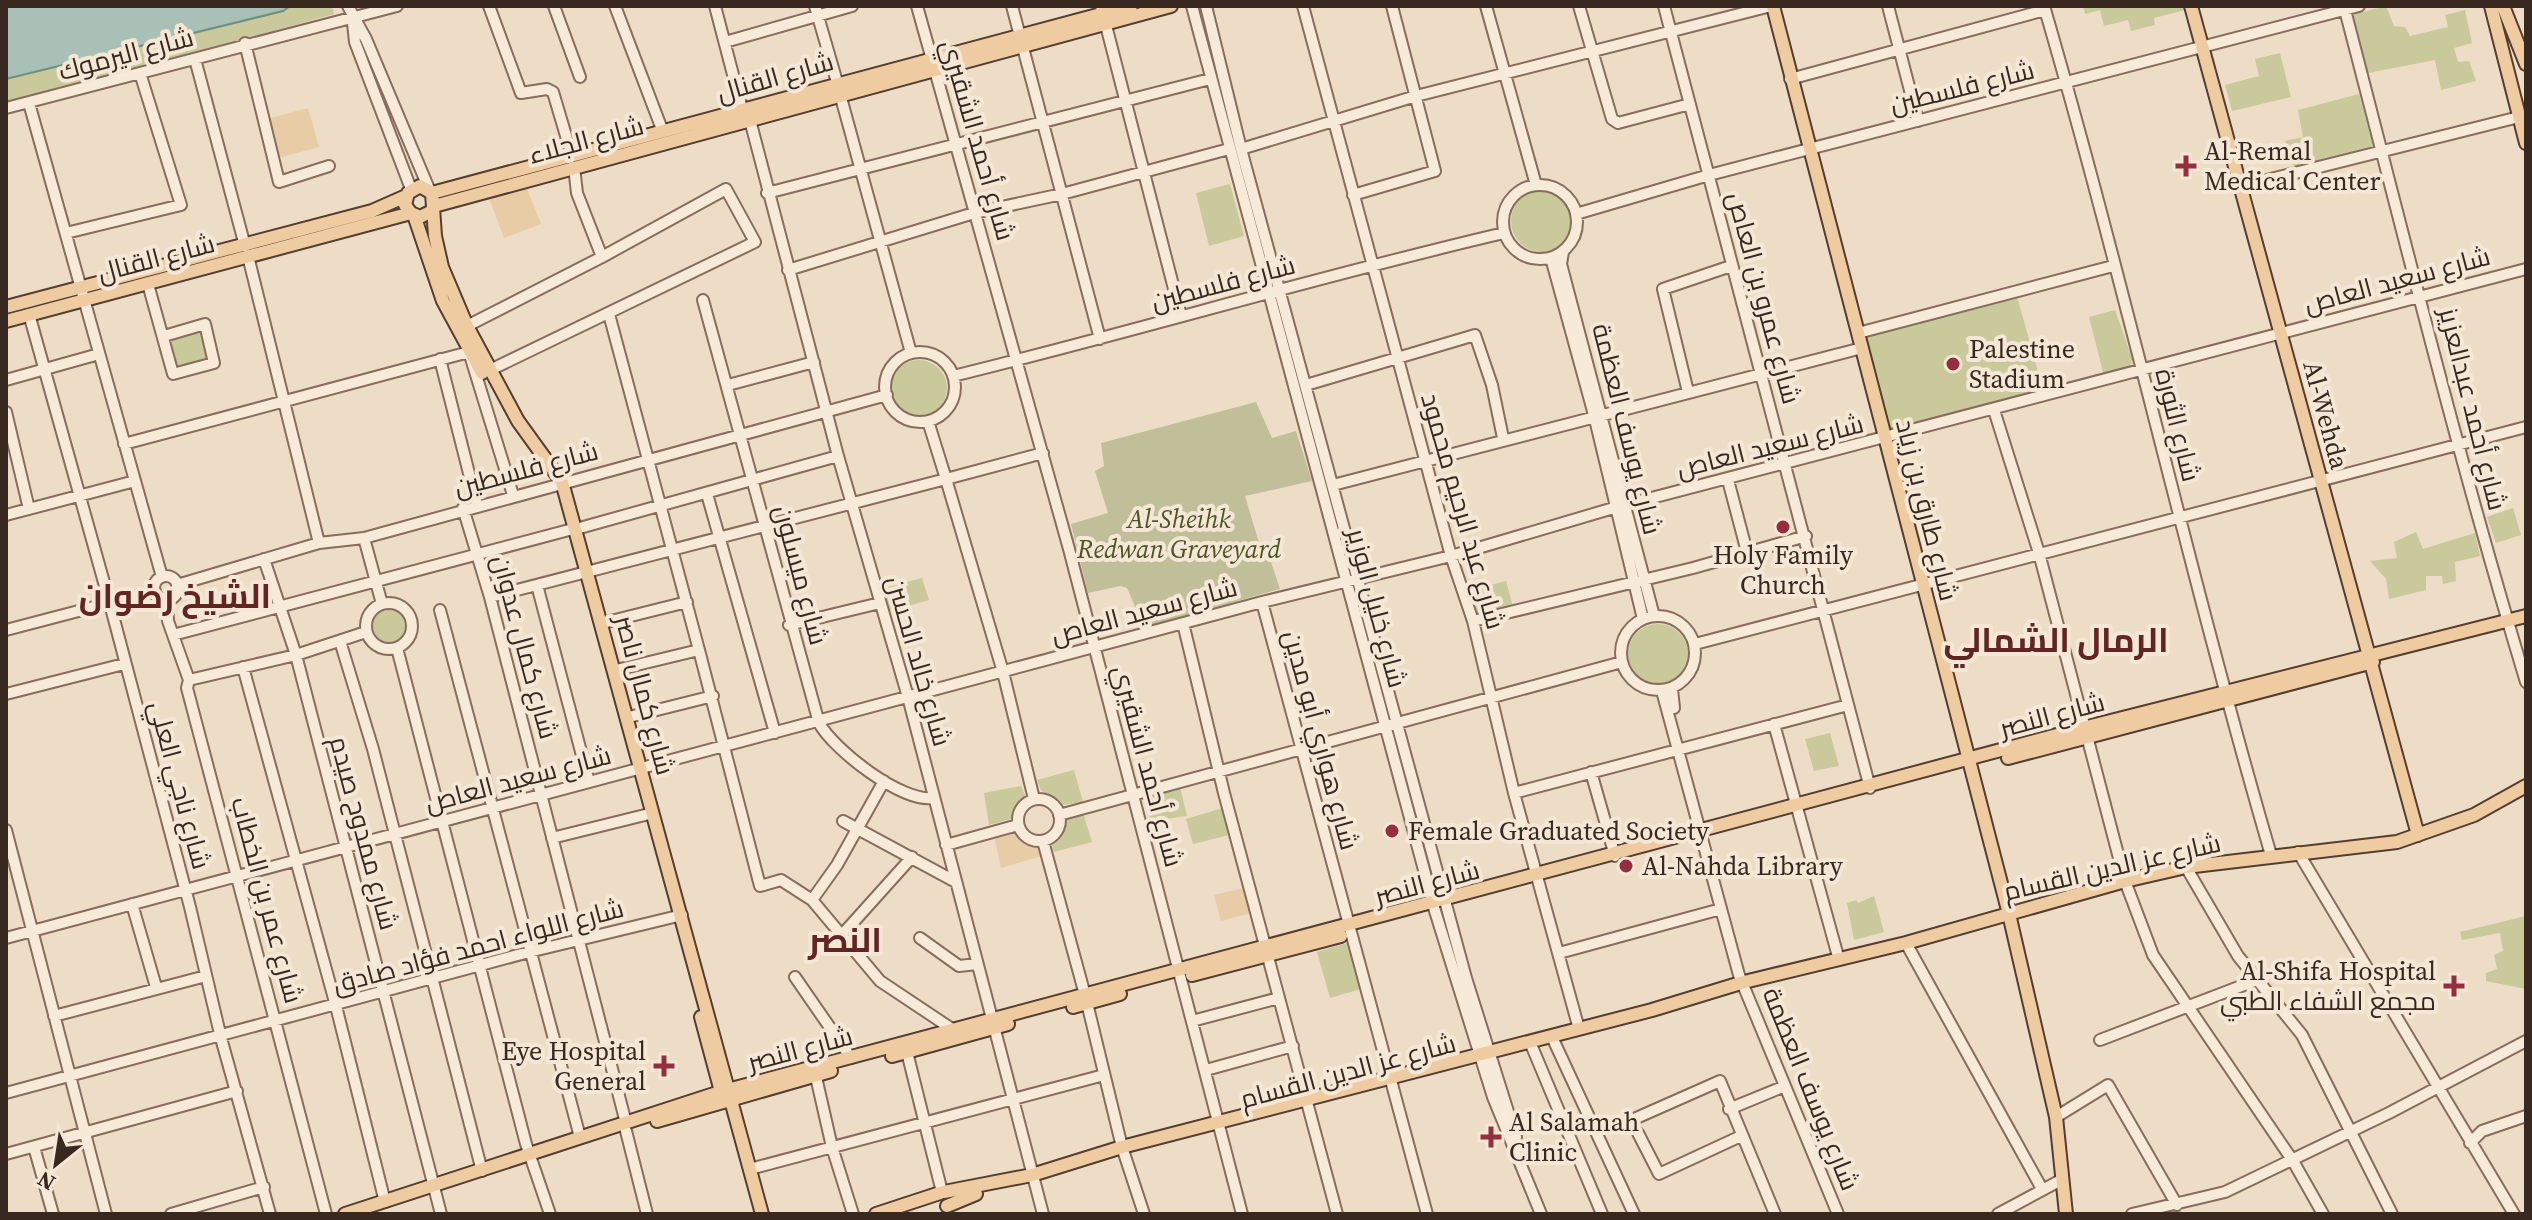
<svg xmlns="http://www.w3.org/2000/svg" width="2532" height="1220" viewBox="0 0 2532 1220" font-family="'Source Serif 4',Cairo,serif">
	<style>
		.green { fill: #cac99b }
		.sand { fill: #e7cca5 }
		.cemetery { fill: #c0bf99 }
		.water { fill: #a8c0b6; stroke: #6e8f82; stroke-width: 2 }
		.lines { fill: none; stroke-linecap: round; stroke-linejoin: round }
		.minor-casing { stroke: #876d5d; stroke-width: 14 }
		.major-casing { stroke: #553d31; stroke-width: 16 }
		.minor { stroke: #f7ead9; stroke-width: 10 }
		.major { stroke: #eecba0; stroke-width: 12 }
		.poi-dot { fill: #942f3e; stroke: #f4e7d6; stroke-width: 3 }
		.labels { text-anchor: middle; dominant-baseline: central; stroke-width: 8; stroke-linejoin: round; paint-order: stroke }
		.street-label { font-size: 26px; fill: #382820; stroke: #f4e7d6 }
		.poi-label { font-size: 26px; fill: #382820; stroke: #f4e7d6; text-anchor: start }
		.park-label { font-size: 26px; font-style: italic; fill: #4f5427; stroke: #f4e7d6 }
		.district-label { font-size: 34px; font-weight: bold; fill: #632521; stroke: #f4e7d6 }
	</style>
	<rect width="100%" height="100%" fill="#eddcc6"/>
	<path class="green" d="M6,6H332L334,14L6,105Z
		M2083,6H2184L2185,10L2154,18L2155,25L2131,31L2128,20L2104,26L2100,10L2085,14Z
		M2386,6L2394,26L2405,27L2410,36L2448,27L2445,15L2465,10L2472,43L2454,48L2458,62L2469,61L2476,81L2441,90L2435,60L2368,73L2352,15Z
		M2280,53L2291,97L2232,111L2225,85L2259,76L2255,59Z
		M2359,94L2374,149L2295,169L2285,141L2303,137L2298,110Z
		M1230,184L1244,236L1209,246L1196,193Z
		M1511 221a31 31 0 1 1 62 0a31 31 0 1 1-62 0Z
		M2016,293L2044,393L1888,435L1863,334Z
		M2115,310L2132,358L2131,365L2104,376L2089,317Z
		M202,330L210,359L176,368L169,339Z
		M891 388a28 28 0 1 1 56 0a28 28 0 1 1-56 0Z
		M2513,508L2521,535L2496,543L2487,517Z
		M2416,532L2423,549L2475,533L2480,556L2455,562L2456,581L2443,584L2442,576H2426V590L2389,599L2386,579L2370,561L2397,558L2394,542Z
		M922,578L929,600L888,612L881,589Z
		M1506,581L1513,607L1478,616L1471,590Z
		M373 626a16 16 0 1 1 32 0a16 16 0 1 1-32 0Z
		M1628 654a30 30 0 1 1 60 0a30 30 0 1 1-60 0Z
		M1830,733L1839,766L1814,771L1805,739Z
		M1074,770L1083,802L1062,805L1041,790L1037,780Z
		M1021,786L1026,798L1014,818L989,825L984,793Z
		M1180,787L1187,816L1151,821L1147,801L1153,793Z
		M1223,808L1229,835L1193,844L1186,819Z
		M1083,813L1092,842L1054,852L1051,844L1064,818Z
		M1874,896L1884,932L1854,940L1847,903L1856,900L1858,903Z
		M2526,916V989L2486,981V973L2497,969L2494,955L2503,951L2500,933L2462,940L2460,932Z
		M1347,943L1361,989L1330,998L1317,952Z"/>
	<path class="sand" d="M308,108L319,147L278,158L267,119Z
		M526,186L541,224L504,238L489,198Z
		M1016,830L1038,845L1042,856L1001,868L994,835Z
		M1244,888L1251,913L1221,921L1214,895Z"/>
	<path class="cemetery" d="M1256,402L1272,438L1296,431L1312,481L1245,496L1263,556L1271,562L1280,589L1144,627L1127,588L1120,586L1088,593L1071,524L1108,513L1095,471L1104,466L1101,443Z"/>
	<path class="water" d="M6,6H290L283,11L6,79Z"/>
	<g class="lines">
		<g class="minor-casing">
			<path id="minor" d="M348,6L366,39L429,189
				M489,6L521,93L547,89L553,92L572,156
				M554,6L580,77
				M615,6L663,132
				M715,6L742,109
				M815,6L837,82
				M917,6L1069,549L1242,1214
				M1012,6L1100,339
				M1101,6L1181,316
				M1192,6L1435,911L1493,1097L1541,1214
				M1206,6L1241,149L1466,978L1516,1137
				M1303,6L1451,556L1473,621L1514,793L1579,1029
				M1486,6L1536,185
				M1579,6L1612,119L1618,123L1690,104
				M1664,6L1870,788
				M1888,6L1918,121
				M2044,6C2126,287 2189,574 2271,855
				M2344,6C2403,232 2458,458 2526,682
				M353,23L355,42L411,189
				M725,42L852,6
				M245,43L279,182L329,166
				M195,59L245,246
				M1790,79L2045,10
				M840,94L911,353
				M29,103L162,577
				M6,108L397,6
				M750,120L838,456L908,697L1043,1214
				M1241,149L1416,96L1771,6
				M1503 222a37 37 0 1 1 74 0a37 37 0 1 1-74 0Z
				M2243,186L2519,117
				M767,193L1210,79
				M1353,195L1435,171L1392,6
				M1576,214L1709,175L2359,6
				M66,233L181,205L140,73
				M1563,252L1561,264L1654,616
				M248,256L319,543
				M1551,258L1594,415L1643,619
				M788,270L974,213L1062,194L1229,149
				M148,284L173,374L214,363L205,324L164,336
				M703,300L819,723C834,750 902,803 934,798
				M29,314L110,604L190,907L221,1038L270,1214
				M609,314L699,650L616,670
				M467,326L602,257L577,193L574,167
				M1858,333L2113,266
				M885 387a35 35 0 1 1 70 0a35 35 0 1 1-70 0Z
				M440,359L477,505
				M488,371L755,242L726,189L602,257
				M953,376C1137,331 1319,276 1504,233
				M6,380L99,354
				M728,385L814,362
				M1306,385L1475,335L1492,385L1503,438
				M1688,392L1663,289L1731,266
				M1994,410L2039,553L2125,881L2153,955L2293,1161L2323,1214
				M6,412L29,509
				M928,421L946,479L1043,453
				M124,444L469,352L513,495
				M1728,480L1747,552
				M1333,485L1862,348
				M707,494L775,733
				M463,508L490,597L626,1123
				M6,515L135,481
				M576,529L838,456
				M364,538L382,604
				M264,559L296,655L441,1214
				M154 588a12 12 0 1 1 24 0a12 12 0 1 1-24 0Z
				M177,585L319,543L364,538L887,395
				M537,585L589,782
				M490,597L946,479L1003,672L1034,799
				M167,599L168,621L189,680L187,688L326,1214
				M1262,602L1427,1214
				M366 626a23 23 0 1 1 46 0a23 23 0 1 1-46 0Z
				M440,610L580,1137
				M1621 653a37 37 0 1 1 74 0a37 37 0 1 1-74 0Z
				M1473,621L1693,568L1806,536
				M603,623L687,602
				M1183,623L1224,793L1337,1214
				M789,625L880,603
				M6,630L155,591
				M173,635L569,530
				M340,641L373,749L482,1171
				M1695,644L2526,427
				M397,648L526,1144L550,1214
				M699,650L760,886L781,880L812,900L880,981L952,1029
				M243,667L336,1006L385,1202
				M189,680L296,655L366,632
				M1672,689L1674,708
				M1662,691L1739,975L1838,1214
				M6,694L124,664
				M629,717L713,696
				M1774,724L1839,960
				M1591,772L1615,856
				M1514,793L1848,705
				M1018 820a21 21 0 1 1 42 0a21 21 0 1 1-42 0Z
				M1059,815L1622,662
				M843,821L956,882
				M6,830L106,1214
				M552,838L649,814
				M1043,841L1085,995
				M946,845L1018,825
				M2298,852L2514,1214
				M2186,867L2238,956L2302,1035L2392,1214
				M812,900L837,865L884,781
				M132,904L156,987
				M841,936L912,857
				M6,938L1262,602L1451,556L1617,507L2526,269
				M920,938L959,966L977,964
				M1906,943L2042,1189
				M1559,953L1721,909
				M795,977L851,1058
				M1087,1003L1122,1147L1144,1214
				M54,1016L206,976
				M1192,1021L1279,998
				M1552,1037L1634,1214
				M2100,1040L2257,980
				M1530,1042L1602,1214
				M907,1052L942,1192
				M1206,1070L1293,1046
				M816,1077L832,1147L853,1214
				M6,1093L529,952L682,915
				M1729,1109L1785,1086
				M2056,1117L2108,1085L2177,1205
				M1634,1119L1720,1081L1775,1214
				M626,1131L647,1214
				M1638,1133L1659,1174L1741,1136
				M2470,1143L2482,1131L2526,1116
				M34,1147L53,1214
				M6,1154L237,1091
				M750,1169L1104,1075
				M171,1214L264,1187
				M1998,1214L2061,1180
				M2132,1214L2225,1192L2389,1113L2526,1041"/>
		</g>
		<g class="major-casing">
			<path id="major" d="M1773,6L2009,914L2056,1117L2066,1214
				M2191,6L2418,835
				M2491,6L2526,143
				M2503,6L2526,64
				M432,193L1131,6
				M434,206L1171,6
				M432,211L420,217L411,213L405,205L408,193L420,186L432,193L435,236L442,267L467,326L518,421L562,482L762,1214
				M414,215L443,301L482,373
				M6,307L372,211L406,196
				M6,321L411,213
				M2008,758L2373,662
				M1192,975L1341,936
				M1073,1007L1120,994
				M701,1017L723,1099
				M892,1056L1008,1024
				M657,1121L831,1071
				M944,1192L1032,1175L1122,1147L1652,1010L1744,982L1906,943L2125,881L2186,867L2397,842L2474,815L2526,786
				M947,1206L976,1194
				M345,1214L720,1092L2083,728L2526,616
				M876,1214L940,1193"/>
		</g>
		<use href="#minor" class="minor"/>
		<use href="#major" class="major"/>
	</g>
	<g class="poi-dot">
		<path d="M2182 154h8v8h8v8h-8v8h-8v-8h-8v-8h8z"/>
		<circle cx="1953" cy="364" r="8"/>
		<circle cx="1783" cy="527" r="8"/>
		<circle cx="1392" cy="831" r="8"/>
		<circle cx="1626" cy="866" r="8"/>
		<path d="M2450 974h8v8h8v8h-8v8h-8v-8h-8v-8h8z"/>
		<path d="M660 1054h8v8h8v8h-8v8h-8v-8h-8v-8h8z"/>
		<path d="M1487 1125h8v8h8v8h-8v8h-8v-8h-8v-8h8z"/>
	</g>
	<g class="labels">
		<g class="street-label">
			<text transform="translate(126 54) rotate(-15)">شارع اليرموك</text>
			<text transform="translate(775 77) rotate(-16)">شارع القنال</text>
			<text transform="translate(1962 87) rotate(-14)">شارع فلسطين</text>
			<text transform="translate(586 140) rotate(-15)">شارع الجلاء</text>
			<text transform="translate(978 140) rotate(74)">شارع أحمد الشقيري</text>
			<text transform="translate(156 258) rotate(-15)">شارع القنال</text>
			<text transform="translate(2397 280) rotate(-15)">شارع سعيد العاص</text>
			<text transform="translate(1223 283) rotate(-15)">شارع فلسطين</text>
			<text transform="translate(1764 298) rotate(75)">شارع عمرو بن العاص</text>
			<text transform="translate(2473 409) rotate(76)">شارع أحمد عبدالعزيز</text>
			<text transform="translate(2326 415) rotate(75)">Al-Wehda</text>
			<text transform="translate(2178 425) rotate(76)">شارع الثورة</text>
			<text transform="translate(1627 429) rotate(76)">شارع يوسف العظمة</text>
			<text transform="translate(1770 446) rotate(-14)">شارع سعيد العاص</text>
			<text transform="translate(526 469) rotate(-15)">شارع فلسطين</text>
			<text transform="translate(1927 510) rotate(76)">شارع طارق بن زياد</text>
			<text transform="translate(1463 511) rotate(74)">شارع عبد الرحيم محمود</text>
			<text transform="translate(801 575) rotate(75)">شارع ميسلون</text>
			<text transform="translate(1377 608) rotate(75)">شارع خليل الوزير</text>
			<text transform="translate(1144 611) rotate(-15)">شارع سعيد العاص</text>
			<text transform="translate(525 647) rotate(75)">شارع كمال عدوان</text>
			<text transform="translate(919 661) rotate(74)">شارع خالد الحسن</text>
			<text transform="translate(645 695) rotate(75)">شارع كمال ناصر</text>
			<text transform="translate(2052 715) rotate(-15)">شارع النصر</text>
			<text transform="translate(1321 740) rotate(75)">شارع هواري أبو مدين</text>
			<text transform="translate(1148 766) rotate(75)">شارع أحمد الشقيري</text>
			<text transform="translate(518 779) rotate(-15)">شارع سعيد العاص</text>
			<text transform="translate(180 785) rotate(75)">شارع ناجي العلي</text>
			<text transform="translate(364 833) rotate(75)">شارع ممدوح صيدم</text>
			<text transform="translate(2112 867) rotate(-13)">شارع عز الدين القسام</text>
			<text transform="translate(1427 883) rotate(-15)">شارع النصر</text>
			<text transform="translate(267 900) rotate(75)">شارع عمر بن الخطاب</text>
			<text transform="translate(478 946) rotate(-15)">شارع اللواء احمد فؤاد صادق</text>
			<text transform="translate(800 1049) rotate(-15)">شارع النصر</text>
			<text transform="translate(1348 1071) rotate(-15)">شارع عز الدين القسام</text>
			<text transform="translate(1811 1089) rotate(68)">شارع يوسف العظمة</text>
		</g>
		<g class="poi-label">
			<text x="2204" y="151">Al-Remal<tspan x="2204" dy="30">Medical Center</tspan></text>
			<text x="1969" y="349">Palestine<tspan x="1969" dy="30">Stadium</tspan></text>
			<text x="1783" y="555" text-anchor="middle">Holy Family<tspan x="1783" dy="30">Church</tspan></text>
			<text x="1408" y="831">Female Graduated Society</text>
			<text x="1642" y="866">Al-Nahda Library</text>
			<text x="2436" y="971" text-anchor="end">Al-Shifa Hospital<tspan x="2436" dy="30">مجمع الشفاء الطبي</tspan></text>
			<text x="646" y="1051" text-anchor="end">Eye Hospital<tspan x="646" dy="30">General</tspan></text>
			<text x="1509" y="1122">Al Salamah<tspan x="1509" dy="30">Clinic</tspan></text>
		</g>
		<g class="park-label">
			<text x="1179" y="519">Al-Sheihk<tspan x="1179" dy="30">Redwan Graveyard</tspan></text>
		</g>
		<g class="district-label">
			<text x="175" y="596">الشيخ رضوان</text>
			<text x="2056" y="640">الرمال الشمالي</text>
			<text x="845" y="940">النصر</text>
		</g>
	</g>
	<rect width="2532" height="1220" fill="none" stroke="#382820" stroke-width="16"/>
	<g transform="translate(56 1164) rotate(210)" stroke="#f4e7d6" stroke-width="6" paint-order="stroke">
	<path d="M0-6L14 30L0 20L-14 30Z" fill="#382820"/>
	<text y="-12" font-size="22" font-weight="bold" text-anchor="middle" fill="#382820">N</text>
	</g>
</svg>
